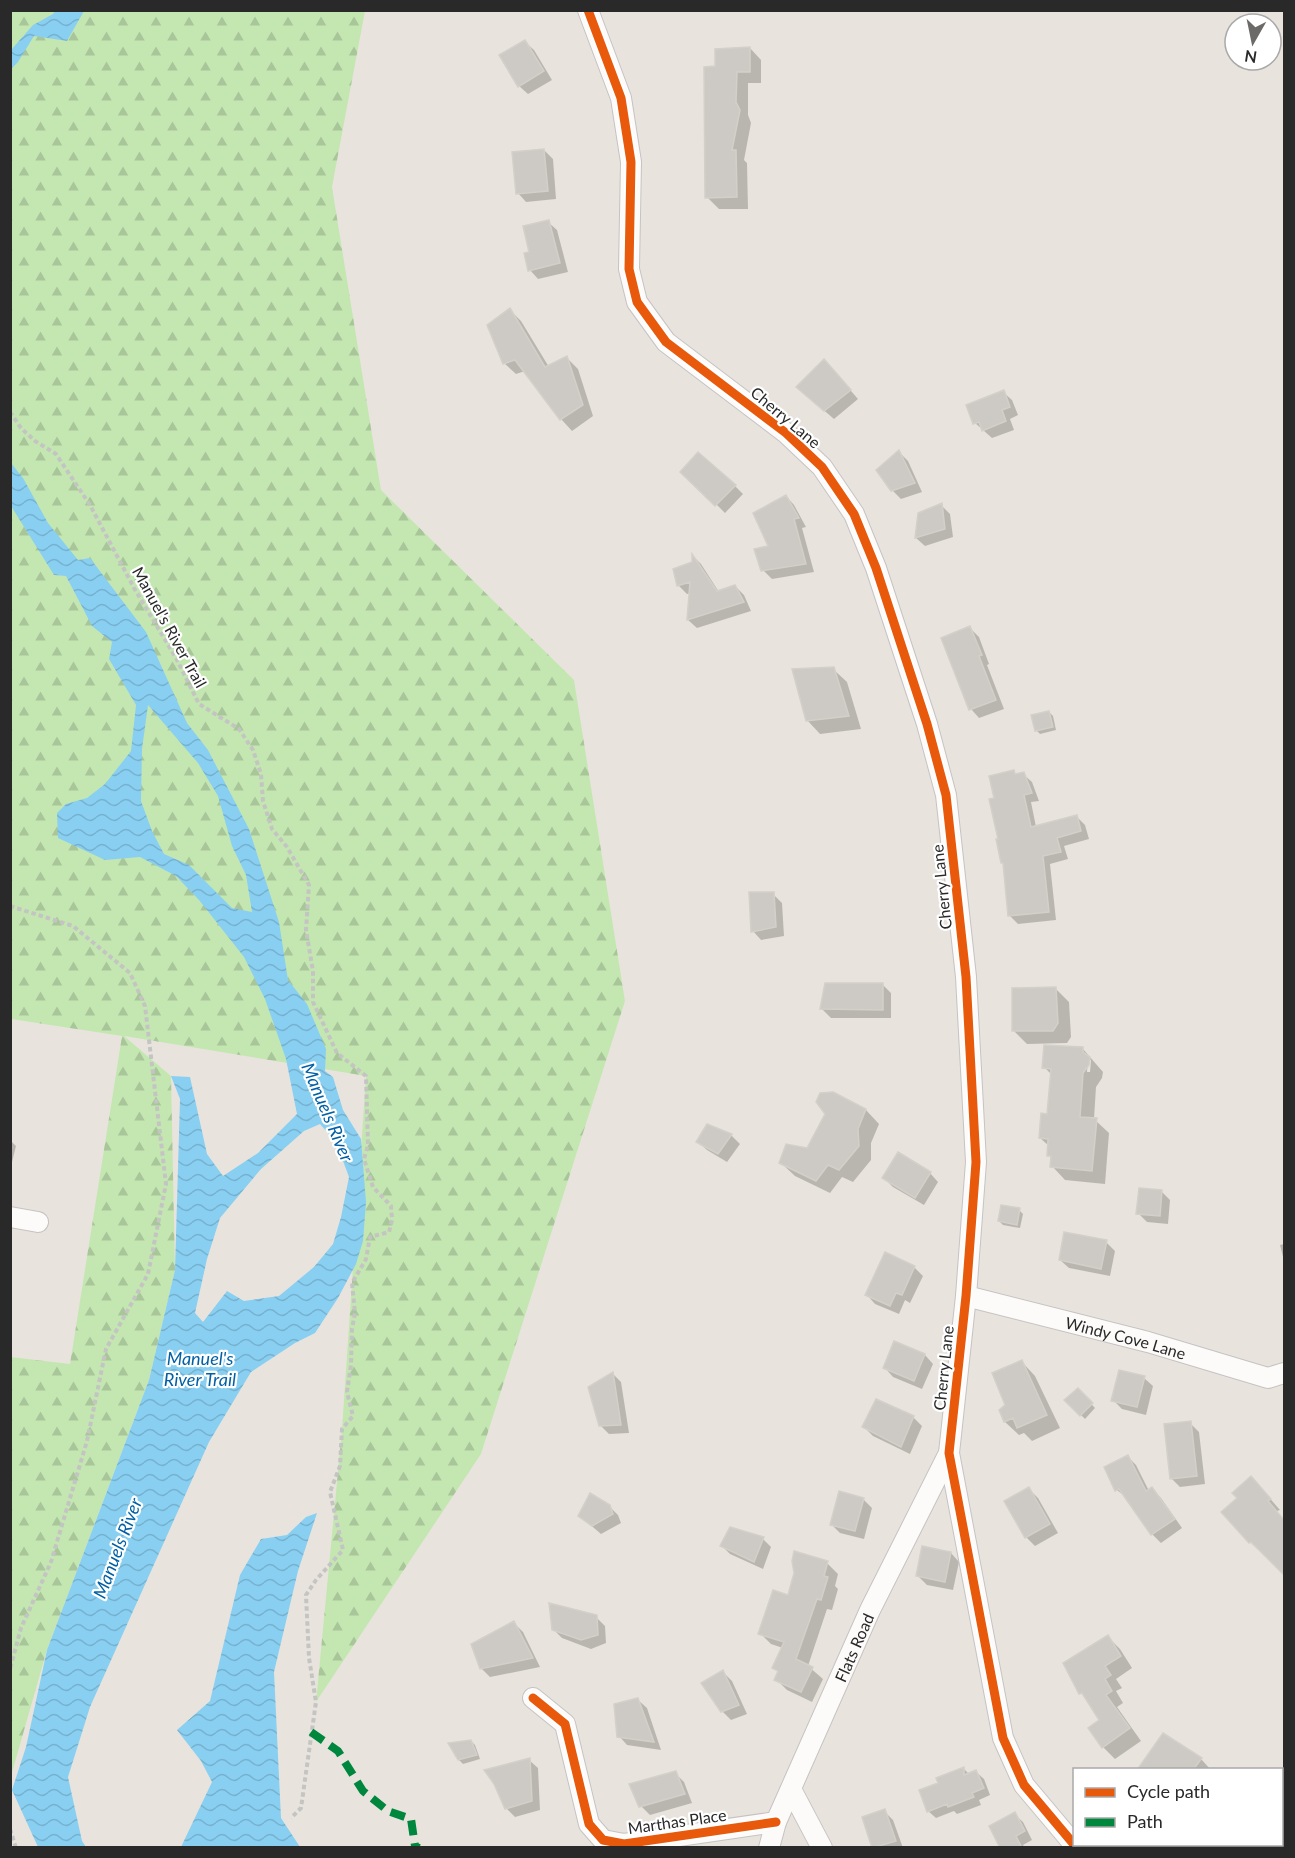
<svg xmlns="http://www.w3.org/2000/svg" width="1295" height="1858" viewBox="0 0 1295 1858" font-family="Lato,sans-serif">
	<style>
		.forest { fill: url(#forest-firs) }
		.water { fill: url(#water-waves); fill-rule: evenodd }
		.shadow { fill: #0003; fill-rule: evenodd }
		.building { fill: #cdcac5; stroke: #d3d0c9; stroke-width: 1.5 }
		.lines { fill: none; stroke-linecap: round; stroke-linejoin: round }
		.minor-casing { stroke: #c5c3c3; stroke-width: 22 }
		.path { stroke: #c4c4c3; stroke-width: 4; stroke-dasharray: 4.5 3; stroke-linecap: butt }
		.minor { stroke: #fcfbfa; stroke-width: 20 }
		.quiet { stroke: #00873e; stroke-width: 8; stroke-dasharray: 15 8; stroke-linecap: butt }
		.cycleway-casing { stroke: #fff; stroke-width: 13 }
		.cycleway { stroke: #e8590c; stroke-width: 9 }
		.labels { text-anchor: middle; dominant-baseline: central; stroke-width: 4.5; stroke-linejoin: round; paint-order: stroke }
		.street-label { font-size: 16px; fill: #292929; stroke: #fff }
		.water-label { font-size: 18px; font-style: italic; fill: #0160a5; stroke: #fff }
	</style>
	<defs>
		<pattern id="forest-firs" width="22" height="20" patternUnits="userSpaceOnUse" patternTransform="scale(1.5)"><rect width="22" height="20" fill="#c4e7b2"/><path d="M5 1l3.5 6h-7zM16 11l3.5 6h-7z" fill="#a8c699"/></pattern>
		<pattern id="water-waves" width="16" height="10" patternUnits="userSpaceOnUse" patternTransform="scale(1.5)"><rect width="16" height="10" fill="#89cff1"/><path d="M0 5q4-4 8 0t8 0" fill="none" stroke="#76b2cf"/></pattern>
	</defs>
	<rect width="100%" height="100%" fill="#e8e4dd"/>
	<path class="forest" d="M11,11H365L332,187L381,490L574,680L625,1001L481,1454L316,1702L342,1429L366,1076L124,1036L171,1076L175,1270L149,1380L47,1650L11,1776V1357L70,1364L122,1036L11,1019Z"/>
	<path class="water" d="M55,11H84L67,41L34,36L18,62L11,69V50L33,25L53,14Z
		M11,463L23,478L48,523L78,560L90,558L146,632L187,723L208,750L249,829L279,922L288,980L307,1004L326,1049L325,1071L333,1077L343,1110L361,1139L366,1202L363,1241L356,1264L338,1298L315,1333L295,1343L251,1372L209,1442L90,1707L68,1777L82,1841L86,1847H38L12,1790L26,1747L47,1650L149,1380L175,1270L180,1099L171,1076L190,1077L207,1154L223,1176L258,1153L297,1114L286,1059L265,999L244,957L199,900L176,876L140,857L105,860L58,838L57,813L66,804L87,798L105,784L131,751L136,705L109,659L112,642L92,626L66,576L54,575L11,506ZM148,705L198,763L218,796L232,846L246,875L252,912L232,908L189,865L164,854L152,831L141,801L142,749ZM320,1124L336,1142L349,1177L341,1217L333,1244L314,1267L279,1296L244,1301L227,1291L203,1322L195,1313L207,1259L220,1218L261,1169L304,1131Z
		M317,1513L298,1571L274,1672L281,1818L300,1847H181L212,1782L201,1761L177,1730L210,1701L240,1575L261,1539L287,1535L306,1517Z"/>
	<path class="shadow" d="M525,42L534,50L552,80L528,94L519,86Z
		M750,48L761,60V83H748V115L751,123L744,160L747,163L748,209H719L707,197L717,68Z
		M544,150L553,159L556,199L526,202L518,193Z
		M548,222L557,230L568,272L538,279L530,270L531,253Z
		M510,310L521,321L549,367L567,358L578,369L593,416L572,431L561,419L525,371L516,374L504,363Z
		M832,369L858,399L834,419L806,395Z
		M1003,392L1012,400L1018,415L1010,419L1014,430L992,438L975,423Z
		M899,452L908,461L922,492L901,499L892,490Z
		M683,471L735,486L743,494L725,513Z
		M786,496L794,505L806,527L802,528L814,572L772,579L763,570Z
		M941,505L950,514L953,537L925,546L916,538L920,514Z
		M694,557L701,564L719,592L735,586L744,595L751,611L697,628L688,620L691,593L687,594L678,585L693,563Z
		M970,628L979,637L989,664L987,665L1004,709L979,718L971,709Z
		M833,669L847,682L861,729L820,734L807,720Z
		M1049,712L1053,716L1056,730L1040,734L1036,730Z
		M1013,772L1017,775L1023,774L1032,782L1039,801L1031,802L1036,827L1077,817L1085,825L1089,839L1064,846L1068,859L1050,864L1056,920L1018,924L1010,916L996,799Z
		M773,894L782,903L784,936L761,940L753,931Z
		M882,984L891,993V1018H831L822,1009Z
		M1056,989L1069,1002L1071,1037L1067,1043L1027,1044L1013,1030Z
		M1083,1049L1103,1072L1102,1078L1096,1087L1094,1119L1109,1133L1105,1184L1065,1180L1052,1166L1053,1159L1048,1155L1049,1146L1040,1138L1048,1115L1052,1075L1044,1067ZM1088,1060H1091L1090,1072H1087Z
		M833,1094L866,1110L879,1124L871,1143V1160L853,1182L842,1177L830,1193L795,1176L781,1163L808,1149L826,1113Z
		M707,1126L731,1135L740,1144L727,1162L707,1150L698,1142Z
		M10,1140L16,1146L10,1170Z
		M930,1173L938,1182L924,1205L893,1187L884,1178Z
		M1162,1192L1170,1200L1168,1224L1147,1222L1138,1213Z
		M1019,1210L1023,1214L1020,1228L1003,1225L999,1221Z
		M1106,1242L1115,1251L1110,1276L1069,1268L1060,1260Z
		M1284,1244V1261L1280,1245Z
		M914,1267L923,1276L910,1303L905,1300L899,1314L875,1304L867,1295Z
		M925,1355L933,1364L922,1389L893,1377L885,1368Z
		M1022,1362L1035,1376L1060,1428L1032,1441L1024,1433L1019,1435L1005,1422L1000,1411L1007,1405Z
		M613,1374L621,1382L629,1433L609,1434L600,1425Z
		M1144,1378L1153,1386L1146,1415L1122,1409L1113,1400Z
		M1078,1390L1095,1408L1085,1419L1066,1400Z
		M913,1417L922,1426L910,1454L873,1436L864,1427Z
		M1190,1423L1199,1432L1205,1484L1180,1487L1171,1478Z
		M1128,1457L1136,1465L1149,1491L1152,1489L1161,1498L1182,1528L1161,1543L1152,1534L1127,1498L1117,1490Z
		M1261,1488L1280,1510L1277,1511L1284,1521V1573L1250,1542Z
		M1029,1489L1038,1498L1058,1533L1035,1546L1026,1537Z
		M863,1499L872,1508L864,1539L840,1533L831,1524Z
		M609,1506L618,1515L621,1523L601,1534L580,1516Z
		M763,1539L771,1547L763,1569L730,1554L722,1546Z
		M951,1553L959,1562L953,1590L927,1585L918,1576Z
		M827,1563L838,1574L835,1586L838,1589L832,1610L827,1609L808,1666L823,1679L812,1702L787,1690L776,1679L779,1673L774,1668L783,1648L771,1644L760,1633L789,1597Z
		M596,1617L605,1626L606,1643L591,1649L562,1638L553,1629Z
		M514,1623L523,1632L540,1667L490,1677L481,1668Z
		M1108,1637L1120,1649L1132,1668L1116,1679L1122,1688L1116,1691L1123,1703L1117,1707L1141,1741L1115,1759L1103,1747L1090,1728L1101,1721L1090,1703L1081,1693L1065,1664Z
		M723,1672L732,1681L747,1714L731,1720L722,1711Z
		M638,1700L647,1708L661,1750L627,1745L619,1736Z
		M471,1741L475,1745L480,1759L463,1764L459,1760Z
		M1201,1759L1211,1770H1143Z
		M529,1760L538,1768L540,1810L515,1817L506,1808Z
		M964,1769L969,1774L976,1772L984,1779L990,1795L979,1800L981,1805L957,1814L954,1811L936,1818L928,1811L940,1784Z
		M675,1773L684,1782L692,1803L650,1815L641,1806Z
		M884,1811L893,1820L903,1848H874L864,1818Z
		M1014,1814L1023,1822L1032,1840L1023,1845L1025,1848H1002Z
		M1166,1844H1227L1225,1848H1169Z"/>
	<path class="building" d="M525,40L544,71L518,87L499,55Z
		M750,47V72H737L736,102L740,110L732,150H736L737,197L705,198L704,67L715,66V49Z
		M544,149L548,191L516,194L512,152Z
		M549,220L560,263L528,271L524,253L529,252L523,226Z
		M510,308L545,367L567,356L583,405L560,420L515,360L503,364L487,325Z
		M824,359L851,390L824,411L796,387Z
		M1004,390L1010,407L1002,410L1006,421L982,431L979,422L973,424L966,405Z
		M899,450L915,483L891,491L876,470Z
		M698,452L736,485L715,506L680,472Z
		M786,495L799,518L794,519L806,564L761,571L754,549L768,546L753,513Z
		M942,503L945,529L915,538L918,513Z
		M692,554L717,591L735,585L744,602L687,620L690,582L677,586L673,569L692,562Z
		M970,626L982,655L979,656L996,700L969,710L941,638Z
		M834,667L849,716L806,721L792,669Z
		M1049,711L1053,727L1035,731L1031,715Z
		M1014,770L1015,774L1024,772L1032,793L1024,795L1031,827L1077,815L1081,831L1057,838L1061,852L1043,856L1049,912L1008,916L1003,863H1001L996,839H998L989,799L994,798L989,776Z
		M749,892H774L776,927L751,932Z
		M825,983H883V1010L820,1009Z
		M1056,987L1058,1023L1053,1031H1012V988Z
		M1044,1045L1083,1047V1052L1090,1057L1089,1065L1083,1073L1080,1117L1097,1118L1092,1171L1050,1167L1051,1156H1047L1048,1139L1039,1138L1041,1113L1047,1114L1051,1069L1042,1068Z
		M833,1092L866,1109L858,1129L859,1146L839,1170L828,1165L816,1181L779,1163L786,1144L807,1148L825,1114L816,1102L820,1093Z
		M707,1124L732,1134L718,1154L696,1142Z
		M898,1152L931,1172L915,1198L882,1178Z
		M1139,1188L1162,1190L1160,1216L1136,1214Z
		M1001,1205L1020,1208L1017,1225L998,1221Z
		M1064,1232L1107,1240L1101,1269L1059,1260Z
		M885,1252L915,1266L902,1295L896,1293L890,1306L865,1295Z
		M894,1341L925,1354L914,1381L883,1368Z
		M1022,1360L1047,1415L1017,1428L1013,1418L1004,1422L999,1410L1005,1405L992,1373Z
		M1119,1370L1145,1376L1137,1407L1111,1401Z
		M613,1372L621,1425L599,1426L588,1387Z
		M1078,1388L1093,1403L1080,1416L1064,1400Z
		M876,1399L914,1416L901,1447L862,1427Z
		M1191,1421L1197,1476L1170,1479L1164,1424Z
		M1128,1455L1146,1491L1152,1487L1175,1519L1151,1535L1119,1489L1115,1491L1104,1467Z
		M1251,1476L1271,1499L1268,1501L1284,1520V1575L1251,1542L1249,1543L1221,1512L1237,1498L1232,1493Z
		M1029,1487L1050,1524L1025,1538L1004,1501Z
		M839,1491L864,1498L855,1531L830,1525Z
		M590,1493L610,1505L613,1514L592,1526L578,1516Z
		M730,1527L764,1537L754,1562L720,1546Z
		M922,1546L951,1552L945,1582L916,1576Z
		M794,1551L828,1561L824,1576L828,1577L821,1600L817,1599L796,1659L813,1667L801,1692L774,1680L778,1671L772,1668L784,1642L758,1634L773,1590L788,1595L794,1573L792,1561Z
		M549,1603L597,1615L598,1635L581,1640L552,1630Z
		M514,1621L533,1658L480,1669L471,1644Z
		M1108,1635L1121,1656L1105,1666L1111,1675L1105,1679L1112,1691L1106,1695L1130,1728L1102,1748L1088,1728L1099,1720L1082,1693L1079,1694L1063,1663Z
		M723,1670L739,1705L721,1712L701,1683Z
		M638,1698L654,1742L617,1737L614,1704Z
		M1163,1733L1202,1758L1193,1770H1137Z
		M471,1740L477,1755L458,1760L448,1743Z
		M530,1758L532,1801L505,1809L494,1784L484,1770Z
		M964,1767V1775L976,1770L984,1788L972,1793L974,1797L948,1807L947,1804L927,1812L919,1790L938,1783L936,1778Z
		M676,1771L685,1794L639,1807L629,1784Z
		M885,1809L896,1841L872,1848L862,1817Z
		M1015,1812L1025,1831L1016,1836L1022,1848H1000L989,1826Z"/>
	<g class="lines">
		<g class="minor-casing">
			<g id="minor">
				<path d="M588,10L621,98L631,162L629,269L637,302L666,342L786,433L822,467L854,514L876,568L927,724L946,795L966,977L976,1162L966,1296L949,1453L1003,1738L1024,1785L1077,1848"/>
				<path d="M10,1217L38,1222"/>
				<path id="s1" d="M966,1296L1148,1342L1268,1378L1284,1373"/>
				<path d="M533,1698L565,1724L589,1824L603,1840L624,1844L776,1822"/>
				<path d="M792,1791L822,1848"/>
				<path id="s2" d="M769,1848L776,1822L870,1610L949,1453"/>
			</g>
		</g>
		<path class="path" d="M10,412L21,428L35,441L56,454L90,505L134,588L176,658L199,704L239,729L253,750L261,774L263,801L272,829L287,847L309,885L306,930L313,971V1002L337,1053L366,1076L368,1145L364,1159L373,1187L391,1206L392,1220L389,1232L370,1237L366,1259L352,1283L355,1313L352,1329L351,1365L347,1392L353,1416L342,1429L340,1466L330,1492L343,1550L316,1580L306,1595L309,1658L316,1702L301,1808L291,1818
			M10,906L73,926L130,973L145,1006L166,1184L148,1274L106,1349L87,1441L51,1562L21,1628L10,1669
			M10,1829L16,1848"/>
		<use href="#minor" class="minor"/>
		<path class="quiet" d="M311,1732L338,1751L363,1791L388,1811L411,1819L415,1846L419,1848"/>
		<g class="cycleway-casing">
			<path id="cycleway" d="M588,10L621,98L631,162L629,269L637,302L666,342L786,433L822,467L854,514L876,568L927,724L946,795L966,977L976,1162L966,1296L949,1453L1003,1738L1024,1785L1077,1848
				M533,1698L565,1724L589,1824L603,1840L624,1844L776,1822"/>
		</g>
		<use href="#cycleway" class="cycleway"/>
	</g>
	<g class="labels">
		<g class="street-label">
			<text transform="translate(786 417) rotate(40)">Cherry Lane</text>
			<text transform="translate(170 627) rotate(61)">Manuel's River Trail</text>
			<text transform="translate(941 887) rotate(-96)">Cherry Lane</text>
			<text stroke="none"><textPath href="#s1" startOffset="165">Windy Cove Lane</textPath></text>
			<text transform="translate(943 1368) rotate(-84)">Cherry Lane</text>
			<text stroke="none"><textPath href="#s2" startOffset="218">Flats Road</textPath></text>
			<text transform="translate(677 1821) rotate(-8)">Marthas Place</text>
		</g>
		<g class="water-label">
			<text transform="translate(328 1112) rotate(67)">Manuels River</text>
			<text x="200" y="1358">Manuel's<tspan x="200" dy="21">River Trail</tspan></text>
			<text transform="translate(117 1548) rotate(-69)">Manuels River</text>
		</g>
	</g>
	<rect width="1295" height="1858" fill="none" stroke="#292929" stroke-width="24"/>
	<rect x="1073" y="1768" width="210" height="78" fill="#ffffff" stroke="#a9a9a9" stroke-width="1.5"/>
	<rect x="1085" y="1788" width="30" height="9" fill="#e8590c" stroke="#a9a9a9" stroke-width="1.5"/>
	<text x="1127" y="1798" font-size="18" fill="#292929">Cycle path</text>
	<rect x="1085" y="1818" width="30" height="9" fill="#00873e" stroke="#a9a9a9" stroke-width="1.5"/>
	<text x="1127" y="1828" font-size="18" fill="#292929">Path</text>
	<g transform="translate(1253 42) rotate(189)"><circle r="28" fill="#ffffff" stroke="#a9a9a9" stroke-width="1.5"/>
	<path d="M0-4.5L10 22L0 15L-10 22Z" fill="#6c6a68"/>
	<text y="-9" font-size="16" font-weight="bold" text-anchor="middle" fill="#292929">N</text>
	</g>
</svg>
